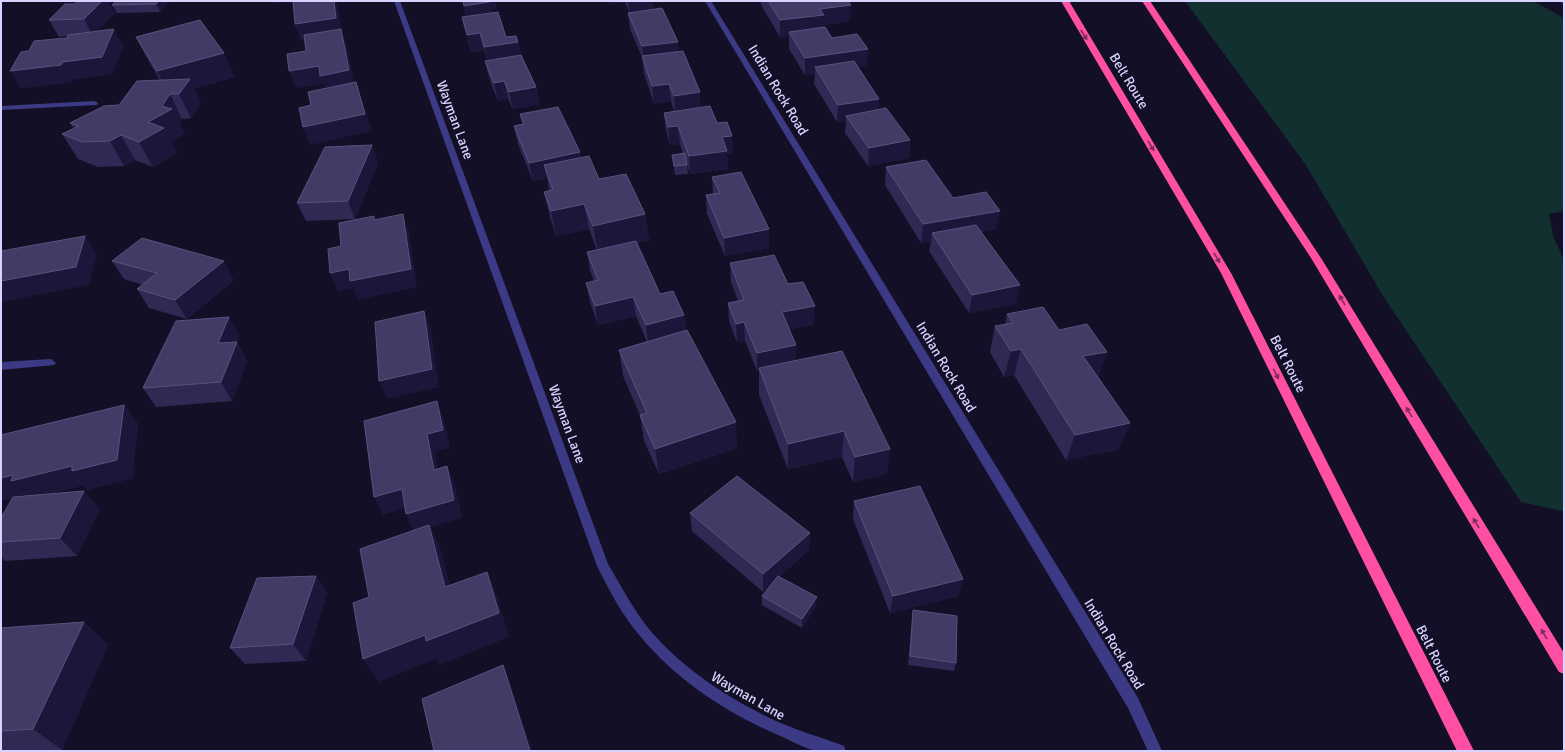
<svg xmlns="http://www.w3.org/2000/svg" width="1565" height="752" viewBox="0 0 1565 752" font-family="Signika,sans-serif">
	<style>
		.green { fill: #12302f }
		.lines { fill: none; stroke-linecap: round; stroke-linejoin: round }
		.minor { fill: #3d3a85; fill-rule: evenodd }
		.tertiary { fill: #3d3a85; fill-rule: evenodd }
		.motorway { fill: #ff4fa3; fill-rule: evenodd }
		.wall { fill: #312854 }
		.shaded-wall { fill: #1d163a }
		.building { fill: #433a66; stroke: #5a527e }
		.oneway { fill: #7d2c5e }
		.labels { text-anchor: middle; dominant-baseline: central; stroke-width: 3.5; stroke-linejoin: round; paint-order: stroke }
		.street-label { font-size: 14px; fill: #d9d4ff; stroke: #130f26 }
	</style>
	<rect width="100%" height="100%" fill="#130f26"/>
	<path class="green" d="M1185,1H1533L1564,18V211L1549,214L1553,236L1564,260V513L1562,511L1521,502L1383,296L1306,165Z"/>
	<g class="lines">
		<path class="minor" d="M394,1H400L608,564C620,584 631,605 645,624C678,666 727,698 776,721C798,731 821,737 844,746L846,751C837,751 827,752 819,751C808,750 795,743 785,738C730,715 678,682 640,636C622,615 609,590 597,566Z
			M705,1H711L1138,698L1162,751H1148L1128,708Z
			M94,101L98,103L97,105L1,110V106Z
			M51,359L56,363L54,365L1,370V362Z"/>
		<path class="tertiary" d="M1559,1H1564V4Z"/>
		<path class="motorway" d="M1061,1H1069L1231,273L1474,751H1457L1221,273Z
			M1142,1H1150L1321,258L1564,653V674L1559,672L1311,258Z"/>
	</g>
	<path class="wall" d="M116,1H169V2L160,12L117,13L112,5Z
		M463,1H495L496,8L491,9L492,13L506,37L518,42L521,55L536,87L540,104L513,109L508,99L498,101L489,78L485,61H487L484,50L471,52L462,17H466Z
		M609,1H652L653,9L678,52L701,108L717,123L732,136L733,154H727L728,169L690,174L687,164L688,174L675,175L672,155L683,154L680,144L670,145L666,130L664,113L674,111L671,101L654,104L644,73L642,57L630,29L628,13L629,12L625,2L610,4Z
		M761,1H848L850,21L824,25L823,28L832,38L867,66L858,67L879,99L878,110L910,140L909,158L868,166L845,133L846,121L837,122L814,84L815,74L805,75L789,49V36L780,37L761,5Z
		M115,13L97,31L123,46L112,74L73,79L71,82L21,88L29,51L67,38V36L59,37L49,20Z
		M136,37L235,77L194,88L201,103L191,118L182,119L179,123L185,134L171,142L177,153L153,167L135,160L124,166L98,167L78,159L62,134L74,129L70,123L119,105L160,80L148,60Z
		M520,114L580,152L581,158L599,179L645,214L649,240L637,243L660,294L684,315L686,331L737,448L659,474L644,441L640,415L623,376L619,350L647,342L636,316L598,325L590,302L586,283L594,281L590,271L587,252L597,250L589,229L556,236L550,217L544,192L549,191L547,178L533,181L518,144L514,126L522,124Z
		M372,145L378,163L355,219L306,221L297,203Z
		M886,167L953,198L996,229L981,232L1020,285L1015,304L969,313L929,251L931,241L921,243L885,185Z
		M712,177L769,229V248L725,256L707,214L706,195L713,194Z
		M112,261L234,280L187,319L149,308L137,289L143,285L124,279Z
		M730,263L788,284L814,325L789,329L796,345V360L887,474L853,482L842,457L788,469L759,395V371H757L745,341L737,342L729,321L728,303L738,301L731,282Z
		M1007,314L1059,330L1107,352L1098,377L1130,423L1119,449L1066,460L1014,375L1004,377L990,352L995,326L1005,325Z
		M229,317L239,336L237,342L247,361L232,401L156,407L143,388Z
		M124,405L138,424L132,478L87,490L84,485L48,494L84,491L100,509L77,556L5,561L1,557V518L25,496L24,494L3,500L1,498V435Z
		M854,501L963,579L958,596L890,613L853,519Z
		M690,513L810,533L809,550L779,577L816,606L802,628L762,605V596L772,584L763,592L692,531Z
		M316,576L327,593L306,661L245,664L230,648Z
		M913,610L956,663L954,671L908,665L912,619Z
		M84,622L108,645L62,750L53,751H1V628Z"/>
	<path class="shaded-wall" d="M102,1H109L115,13L93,36L84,19Z
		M159,1H169V2L160,12L156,4Z
		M272,1H289L273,4Z
		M334,1H337V2L342,34L301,41L295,24Z
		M489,1H495L496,8L491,9L493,19L468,22L464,6Z
		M610,1H625V2L610,4Z
		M628,1H652L653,10L629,13Z
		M851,5L850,21L824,25L823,31L789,32V36L780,37V20L820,9Z
		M114,29L123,46L112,74L73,79L71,82L21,88L10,71L63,62Z
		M341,29L347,46L355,88L326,93L323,84L296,88L289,71Z
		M480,33L484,50L471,52L467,35Z
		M518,42L522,59L488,64L484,47Z
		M678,42L679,58L644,63L642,46Z
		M868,49L867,66L819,73L815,67V74L805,75V58Z
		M224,53L235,77L194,88L201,103L191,118L179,94H170L182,119L179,123L185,134L171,142L177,153L153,167L139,142L148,122L162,106L169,95L157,71Z
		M504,81L508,99L498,101L494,83Z
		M356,82L372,131L310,145L303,127Z
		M669,84L671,101L654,104L652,86Z
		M536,87L540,104L513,109L509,92Z
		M700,92L701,109L675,113L674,96Z
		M879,99L877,116H846V121L837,122L838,105Z
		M678,126L680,144L670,145L668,127Z
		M121,135L135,160L124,166L110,141Z
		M732,136L733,154H727L728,169L690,174L689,156L722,137Z
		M910,140L909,158L868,166L869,148Z
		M372,145L378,163L355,219L348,201Z
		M580,152L583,170L544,165L547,178L533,181L529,163Z
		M584,204L589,229L556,236L551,211Z
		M1000,211L996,229L936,240L932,233L931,241L921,243L923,224Z
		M403,214L409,232L417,287L358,300L353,288L338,291L330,273Z
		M645,214L649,240L598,252L593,226Z
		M769,229V248L725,256L724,238Z
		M85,236L97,254L89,285L1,302V281Z
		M224,261L234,280L187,319L175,300Z
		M1020,285L1015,304L969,313L972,295Z
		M633,297L636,316L598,325L595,306Z
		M815,306L814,325L782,331V312Z
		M424,311L431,330L439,387L387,399L379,381Z
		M684,315L686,333L648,344L646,325Z
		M229,317L239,336L237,342L247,361L232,401L221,382L218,343Z
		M744,322L745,341L737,342L736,324Z
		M796,345V364L759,368V371H757V353Z
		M1021,349L1014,375L1004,377L1011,351Z
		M1107,352L1098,378L1083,356Z
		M437,401L444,420L450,448L435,452L442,488L434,470L427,434Z
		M124,405L138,424L132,478L87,490L84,485L28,499L24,494L3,500L1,498V478Z
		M736,422L737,448L659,474L655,449Z
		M1130,423L1119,449L1066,460L1075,435Z
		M844,431L842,457L788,469V444Z
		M890,449L887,474L853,482L855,457Z
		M447,466L455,485L462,518L431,527L441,550L457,611L445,587L414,532L406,514Z
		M402,489L410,507L383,515L374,497Z
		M84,491L100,509L77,556L60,538Z
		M810,533L809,550L763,592V574Z
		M487,572L497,596L509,637L439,665L436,659L379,682L363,659Z
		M316,576L327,593L306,661L293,644Z
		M963,579L958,596L890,613L893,596Z
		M817,597L816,606L802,628V619Z
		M84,622L108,645L62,750L33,729Z
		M503,665L510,682L532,751H530Z"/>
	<path class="building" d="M78,1H102L84,19L49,20L65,4H75Z
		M116,1H159L156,4L112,5Z
		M293,1H334L336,18L295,24Z
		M463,1H489V2L464,6Z
		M768,1H848L851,5L820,9L824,15L780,20Z
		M662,8L678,42L642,46L628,13Z
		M498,12L506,37L516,36L518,42L484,47L480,33L467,35L462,17Z
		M200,20L224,53L157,71L136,37Z
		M825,27L832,38L857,34L868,49L805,58L789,32Z
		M114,29L102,57L63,62L61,65L10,71L21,52L29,51L34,41L67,38L68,35Z
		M341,29L349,70L320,76L319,66L289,71L287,54L306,51L304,35Z
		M683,51L700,92L674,96L669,84L652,86L642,56Z
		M521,55L536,87L509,92L504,81L494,83L485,61Z
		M854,61L879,99L838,105L815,67Z
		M190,79L179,94H170L162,106L172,109L148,122L164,128L139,142L121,135L110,141L82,142L62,134L79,126L70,123L104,106L119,105L137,81Z
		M356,82L365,114L303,127L299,108L311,105L308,92Z
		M710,106L717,123L727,122L732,136L722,137L727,151L689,156L678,126L668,127L664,113Z
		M558,107L580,152L529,163L514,126L524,124L520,114Z
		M886,108L910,140L869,148L846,116Z
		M372,145L348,201L297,203L325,147Z
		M685,153L687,165L674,166L672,155Z
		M589,156L599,179L626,174L645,214L593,226L584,204L551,211L544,192L553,190L544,165Z
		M926,160L953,198L986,192L1000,211L923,224L886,167Z
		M741,172L769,229L724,238L706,195L720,193L712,177Z
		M403,214L411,269L350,281L349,269L330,273L328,249L341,246L339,223L374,216V220Z
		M976,225L1020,285L972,295L932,233Z
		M85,236L76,267L1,281V251Z
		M142,238L224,261L175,300L137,289L157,273L112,261Z
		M636,241L660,294L673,291L684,315L646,325L633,297L595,306L586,283L598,280L587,252Z
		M774,255L788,284L803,282L815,306L782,312L796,345L757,353L744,322L736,324L728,303L744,300L730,263Z
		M1043,307L1059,330L1087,324L1107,352L1083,356L1130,423L1075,435L1021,349L1011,351L995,326L1013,323L1007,314Z
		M424,311L432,369L379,381L375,322Z
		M229,317L218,343L237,342L221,382L143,388L176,321Z
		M687,330L736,422L655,449L640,415L647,413L619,350Z
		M842,351L890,449L855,457L844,431L788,444L759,368Z
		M437,401L443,430L427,434L434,470L447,466L454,500L406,514L402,489L374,497L364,421Z
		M124,405L117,460L72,471V466L11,481L13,475L1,478V435Z
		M737,476L810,533L763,574L690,513Z
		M920,486L963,579L893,596L854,501Z
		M84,491L60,538L1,542V518L13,497Z
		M429,525L445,587L487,572L499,613L426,641L425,635L363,659L353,603L369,597L360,549Z
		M316,576L293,644L230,648L257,578Z
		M778,576L817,597L802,619L762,596Z
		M913,610L957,616L956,663L910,656Z
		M84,622L33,729L1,731V628Z
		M503,665L530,751H434L422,699Z"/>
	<defs><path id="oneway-solid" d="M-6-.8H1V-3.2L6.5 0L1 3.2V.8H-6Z"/></defs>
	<g class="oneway">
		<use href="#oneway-solid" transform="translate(1084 35) rotate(59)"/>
		<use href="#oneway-solid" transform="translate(1151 146) rotate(59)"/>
		<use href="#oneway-solid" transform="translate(1217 258) rotate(59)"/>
		<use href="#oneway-solid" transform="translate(1342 300) rotate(-121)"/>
		<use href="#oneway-solid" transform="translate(1276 374) rotate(63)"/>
		<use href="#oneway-solid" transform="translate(1409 412) rotate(-121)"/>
		<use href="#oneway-solid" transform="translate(1476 523) rotate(-121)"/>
		<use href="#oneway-solid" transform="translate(1544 634) rotate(-121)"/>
	</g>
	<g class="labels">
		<g class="street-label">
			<text transform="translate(1129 81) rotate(59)">Belt Route</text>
			<text transform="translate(778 90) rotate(59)">Indian Rock Road</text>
			<text transform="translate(455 120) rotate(70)">Wayman Lane</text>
			<text transform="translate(1288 364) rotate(63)">Belt Route</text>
			<text transform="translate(946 367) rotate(59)">Indian Rock Road</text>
			<text transform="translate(567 424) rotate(70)">Wayman Lane</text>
			<text transform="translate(1114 644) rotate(59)">Indian Rock Road</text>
			<text transform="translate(1434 654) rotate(63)">Belt Route</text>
			<text transform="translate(748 696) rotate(30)">Wayman Lane</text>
		</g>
	</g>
	<rect width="1565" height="752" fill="none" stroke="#d9d4ff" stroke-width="4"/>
</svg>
